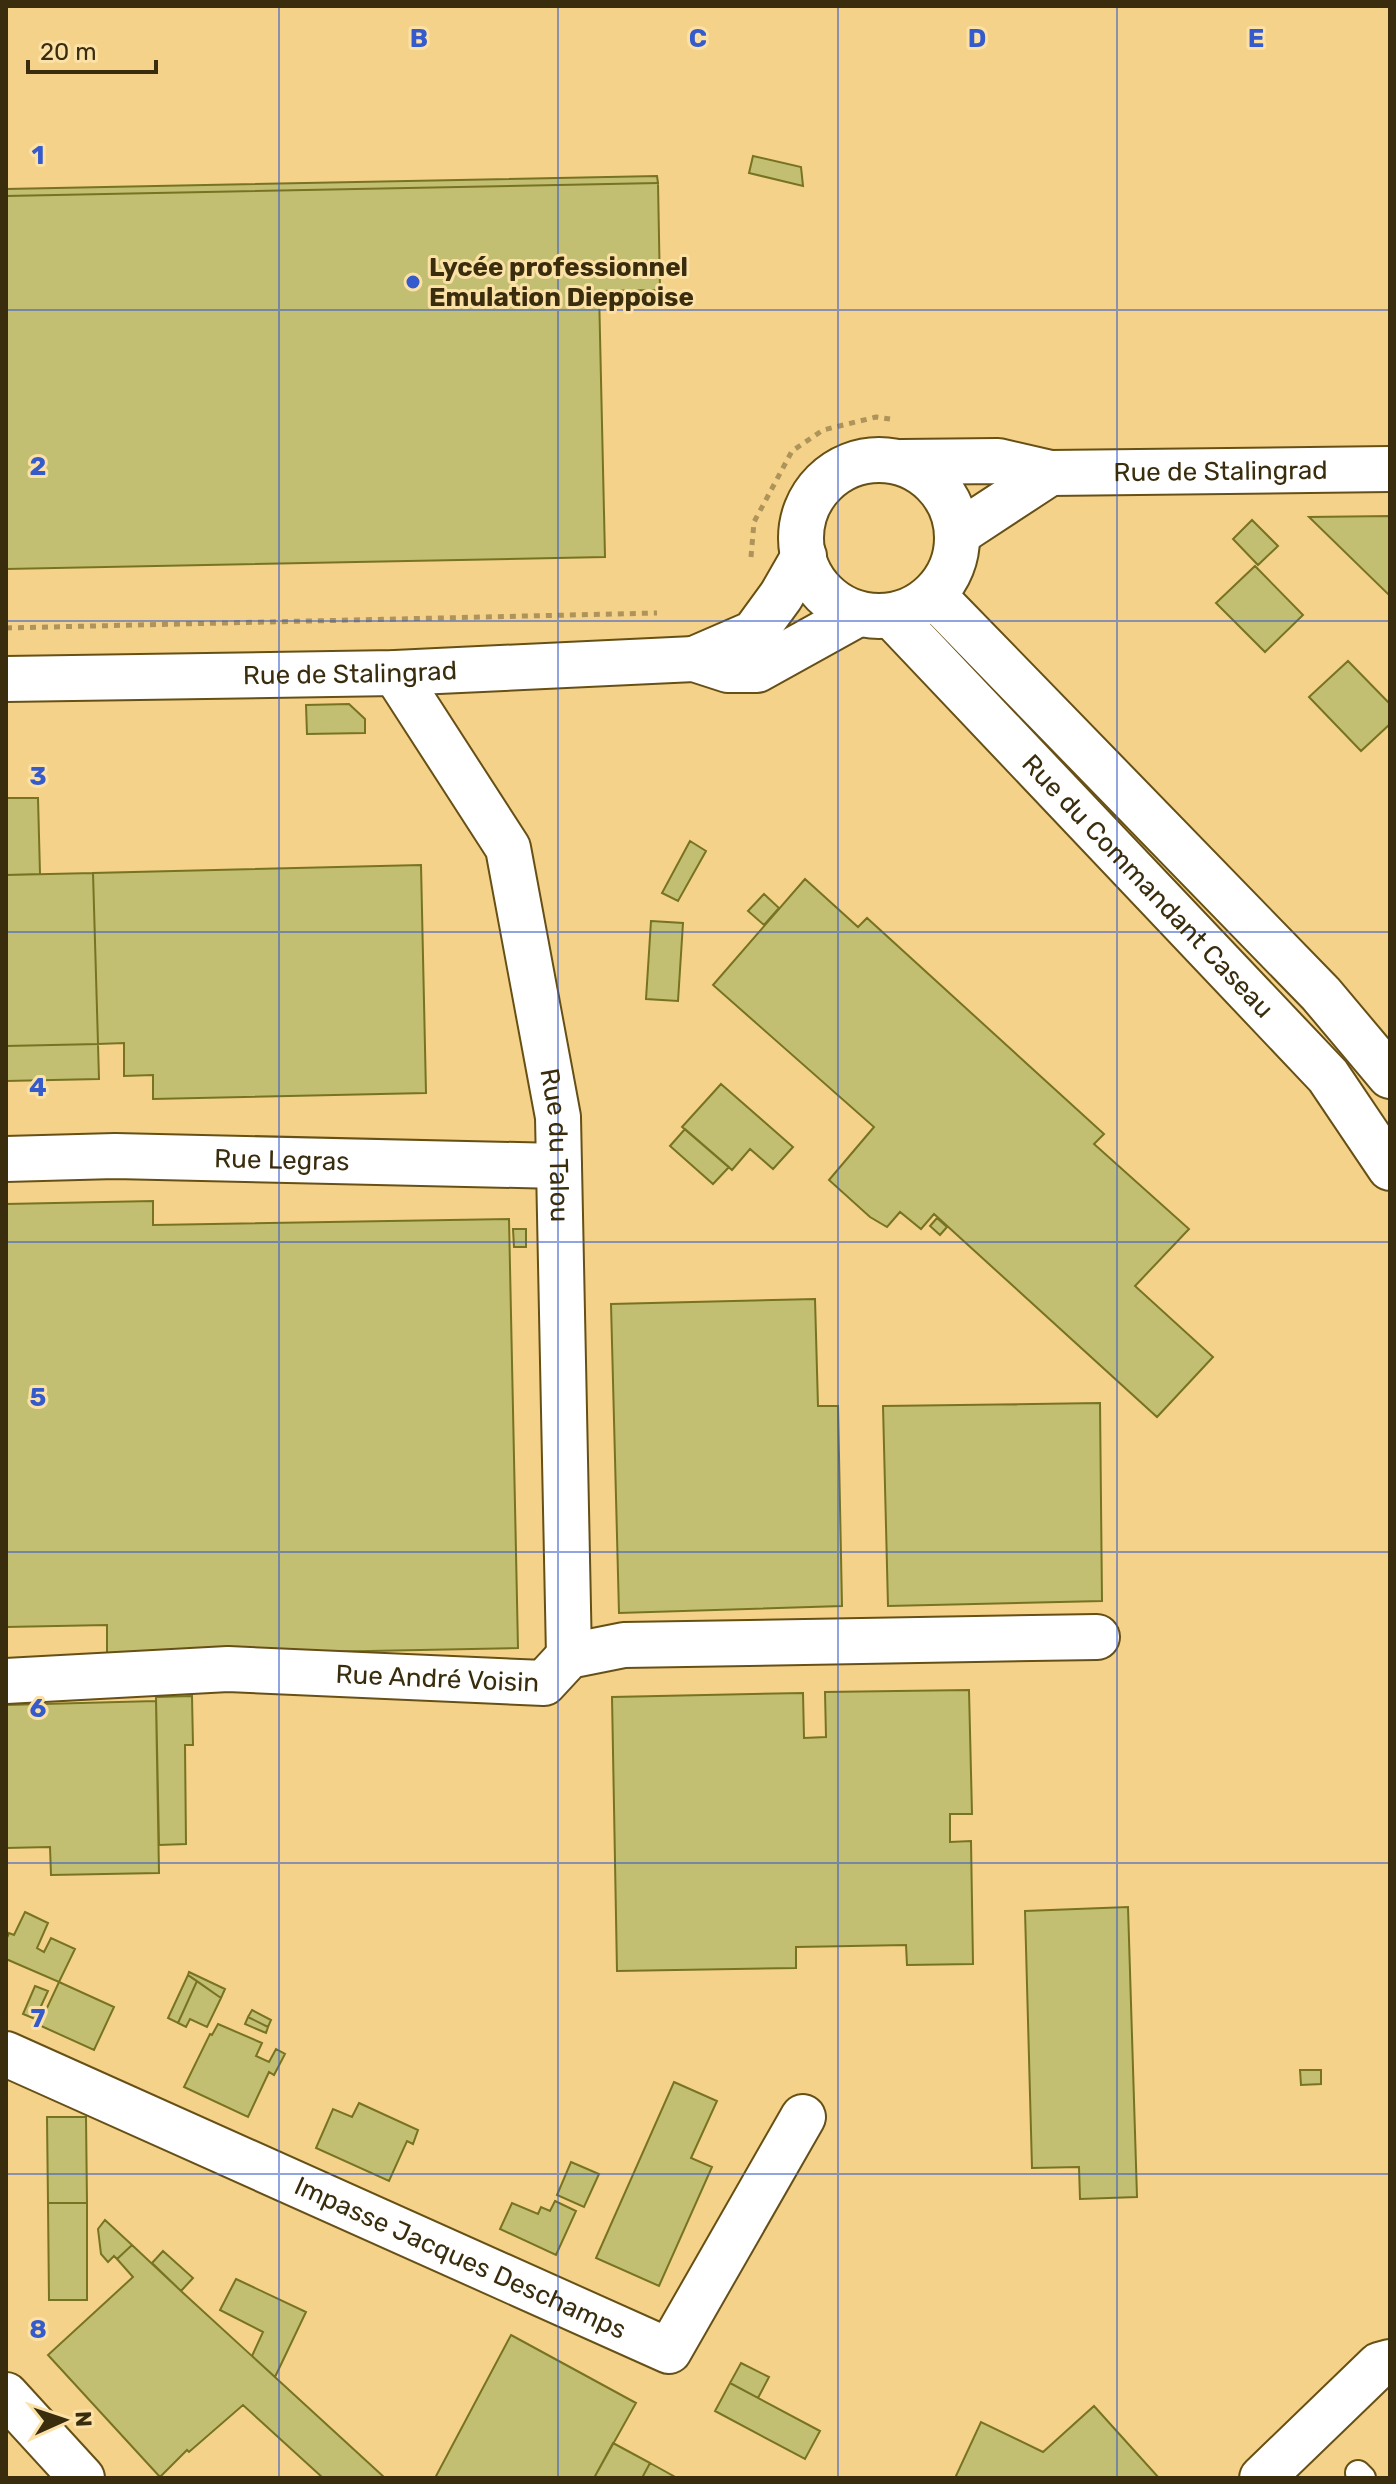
<svg xmlns="http://www.w3.org/2000/svg" width="1396" height="2484" viewBox="0 0 1396 2484" font-family="Rubik,sans-serif">
	<style>
		.building { fill: #c3bf72; stroke: #777323; stroke-width: 2 }
		.lines { fill: none; stroke-linecap: round; stroke-linejoin: round }
		.service-casing { stroke: #675016; stroke-width: 28 }
		.minor-casing { stroke: #675016; stroke-width: 48 }
		.tertiary-casing { stroke: #675016; stroke-width: 48 }
		.path { stroke: #ae945a; stroke-width: 5; stroke-dasharray: 6 6; stroke-linecap: butt }
		.service { stroke: #fff; stroke-width: 24 }
		.minor { stroke: #fff; stroke-width: 44 }
		.tertiary { stroke: #fff; stroke-width: 44 }
		.grid { fill: none; stroke: #345acb; stroke-width: 2; stroke-opacity: 0.55 }
		.poi-dot { fill: #345acb; stroke: #fce1a7; stroke-width: 3 }
		.labels { text-anchor: middle; dominant-baseline: central; stroke-width: 6; stroke-linejoin: round; paint-order: stroke }
		.poi-label { font-size: 26px; font-weight: bold; fill: #3a2d0e; stroke: #fce1a7; text-anchor: start }
		.street-label { font-size: 26px; fill: #3a2d0e; stroke: #fce1a7 }
		.grid-label { font-size: 26px; text-anchor: middle; font-weight: bold; fill: #345acb; stroke: #fce1a7; stroke-width: 6; stroke-linejoin: round; paint-order: stroke }
	</style>
	<rect width="100%" height="100%" fill="#f4d289"/>
	<path class="building" d="M753,156L801,167L803,186L749,173Z
		M657,176L658,183L6,196V189Z
		M658,183L660,290L599,291L605,557L6,569V196Z
		M1390,516V596L1309,517Z
		M1252,520L1278,546L1258,565L1233,539Z
		M1255,566L1303,615L1265,652L1216,603Z
		M1348,661L1390,704V724L1361,751L1309,697Z
		M349,704L365,719V733L307,734L306,705Z
		M6,798H38L40,874L6,875Z
		M690,841L706,851L678,901L662,893Z
		M421,865L426,1093L153,1099V1075L124,1076V1043L98,1044L93,873Z
		M93,873L98,1044L6,1046V875Z
		M805,879L858,927L867,918L1104,1134L1094,1144L1189,1229L1135,1286L1213,1357L1157,1417L934,1214L921,1229L900,1212L887,1227L870,1217L829,1180L874,1127L713,985Z
		M764,894L779,908L764,925L748,911Z
		M651,921L683,923L678,1001L646,999Z
		M98,1044L99,1079L6,1081V1046Z
		M721,1084L793,1147L773,1169L750,1149L732,1170L682,1127Z
		M685,1129L729,1167L713,1184L670,1146Z
		M153,1201V1225L509,1219L518,1648L107,1656V1625L6,1627V1204Z
		M937,1218L947,1227L940,1235L930,1226Z
		M513,1229H526V1247H514Z
		M815,1299L818,1406H838L842,1606L619,1613L611,1304Z
		M1100,1403L1102,1601L888,1606L883,1406Z
		M969,1690L972,1814H950V1842L971,1841L973,1964L907,1965L906,1945L796,1947V1968L617,1971L612,1697L803,1693L804,1738L826,1737L825,1692Z
		M192,1696L193,1745H185L186,1844L159,1845L156,1697Z
		M156,1701L159,1873L51,1875L50,1847L6,1848V1705Z
		M1128,1907L1137,2197L1080,2199L1079,2167L1032,2168L1025,1911Z
		M25,1912L48,1923L37,1948L44,1952L51,1938L75,1949L59,1982L6,1959V1940L9,1933L14,1935Z
		M189,1972L225,1989L221,1998L188,1975Z
		M188,1975L197,1981L178,2023L168,2018Z
		M197,1981L221,1998L207,2027L190,2019L186,2027L178,2023Z
		M59,1982L114,2007L94,2050L39,2025Z
		M35,1986L48,1991L35,2019L23,2014Z
		M252,2010L271,2020L268,2027L248,2017Z
		M248,2017L268,2027L266,2033L245,2024Z
		M218,2024L262,2043L256,2056L269,2062L276,2049L285,2054L274,2075L269,2072L248,2117L184,2087L210,2034L212,2035Z
		M1300,2070H1321V2084L1301,2085Z
		M674,2082L717,2101L691,2158L712,2167L659,2286L596,2258Z
		M359,2103L418,2130L413,2144L407,2141L389,2181L316,2148L333,2109L352,2117Z
		M47,2117H86L87,2203H48Z
		M571,2162L599,2174L584,2207L557,2195Z
		M555,2201L576,2211L556,2255L500,2229L512,2203L538,2214L541,2207L550,2211Z
		M48,2203H87V2300H49Z
		M105,2220L132,2245L117,2259L114,2256L108,2262L101,2254L98,2229Z
		M132,2245L181,2291L385,2478H323L243,2405L189,2452L187,2450L160,2477L48,2355L133,2277L117,2259Z
		M163,2251L193,2278L181,2291L152,2263Z
		M236,2279L306,2312L275,2377L252,2356L263,2332L220,2310Z
		M511,2335L636,2403L594,2478H435Z
		M741,2363L769,2377L758,2398L730,2383Z
		M730,2383L820,2431L805,2459L715,2411Z
		M1094,2406L1159,2478H955L981,2422L1043,2452Z
		M613,2443L650,2463L642,2478H594Z
		M650,2463L677,2478H642Z"/>
	<g class="lines">
		<g class="service-casing">
			<path id="service" d="M1358,2473L1363,2478"/>
		</g>
		<g class="minor-casing">
			<g id="minor">
				<path d="M933,595L1321,994L1390,1076"/>
				<path id="s1" d="M892,616L1328,1076L1390,1168"/>
				<path id="s2" d="M395,673L508,848L558,1117L569,1656"/>
				<path id="s3" d="M6,1159L115,1156L559,1166"/>
				<path id="s4" d="M6,1681L228,1669L544,1683L569,1656L624,1645L1097,1637"/>
				<path id="s5" d="M6,2054L669,2351L803,2117"/>
				<path d="M6,2395L82,2478"/>
				<path d="M1262,2478L1379,2365L1390,2362"/>
			</g>
		</g>
		<g class="tertiary-casing">
			<g id="tertiary">
				<circle cx="879" cy="538" r="78"/>
				<path id="s6" d="M902,462L998,461L1050,473L1390,469"/>
				<path d="M957,534L1050,473"/>
				<path d="M694,659L754,633L781,596L804,556"/>
				<path id="s7" d="M6,679L395,673L694,659L728,670H757L858,614"/>
			</g>
		</g>
		<path class="path" d="M751,557L754,522L792,451L823,430L876,417L890,419
			M6,628L657,613"/>
		<use href="#service" class="service"/>
		<use href="#minor" class="minor"/>
		<use href="#tertiary" class="tertiary"/>
	</g>
	<path class="grid" d="M279,6V2478M558,6V2478M838,6V2478M1117,6V2478M6,310H1390M6,621H1390M6,932H1390M6,1242H1390M6,1552H1390M6,1863H1390M6,2174H1390"/>
	<circle class="poi-dot" cx="413" cy="282" r="8"/>
	<g class="labels">
		<g class="poi-label">
			<text x="429" y="267">Lycée professionnel<tspan x="429" dy="30">Emulation Dieppoise</tspan></text>
		</g>
		<g class="street-label">
			<text stroke="none"><textPath href="#s6" startOffset="320">Rue de Stalingrad</textPath></text>
			<text stroke="none"><textPath href="#s7" startOffset="344">Rue de Stalingrad</textPath></text>
			<text stroke="none"><textPath href="#s1" startOffset="372">Rue du Commandant Caseau</textPath></text>
			<text stroke="none"><textPath href="#s2" startOffset="510">Rue du Talou</textPath></text>
			<text stroke="none"><textPath href="#s3" startOffset="276">Rue Legras</textPath></text>
			<text stroke="none"><textPath href="#s4" startOffset="432">Rue André Voisin</textPath></text>
			<text stroke="none"><textPath href="#s5" startOffset="498">Impasse Jacques Deschamps</textPath></text>
		</g>
	</g>
	<g class="grid-label">
		<text x="419" y="47">B</text>
		<text x="698" y="47">C</text>
		<text x="977" y="47">D</text>
		<text x="1256" y="47">E</text>
		<text x="38" y="164">1</text>
		<text x="38" y="475">2</text>
		<text x="38" y="785">3</text>
		<text x="38" y="1096">4</text>
		<text x="38" y="1406">5</text>
		<text x="38" y="1717">6</text>
		<text x="38" y="2027">7</text>
		<text x="38" y="2338">8</text>
	</g>
	<rect width="1396" height="2484" fill="none" stroke="#3a2d0e" stroke-width="16"/>
	<g transform="translate(64 2420) rotate(87)" stroke="#fce1a7" stroke-width="6" paint-order="stroke">
	<path d="M0-6L14 30L0 20L-14 30Z" fill="#3a2d0e"/>
	<text y="-12" font-size="22" font-weight="bold" text-anchor="middle" fill="#3a2d0e">N</text>
	</g>
	<path d="M28 60v12h128v-12" fill="none" stroke="#3a2d0e" stroke-width="4"/>
	<text x="40" y="60" font-size="24" fill="#3a2d0e" stroke="#fce1a7" stroke-width="6" paint-order="stroke">20 m</text>
</svg>
